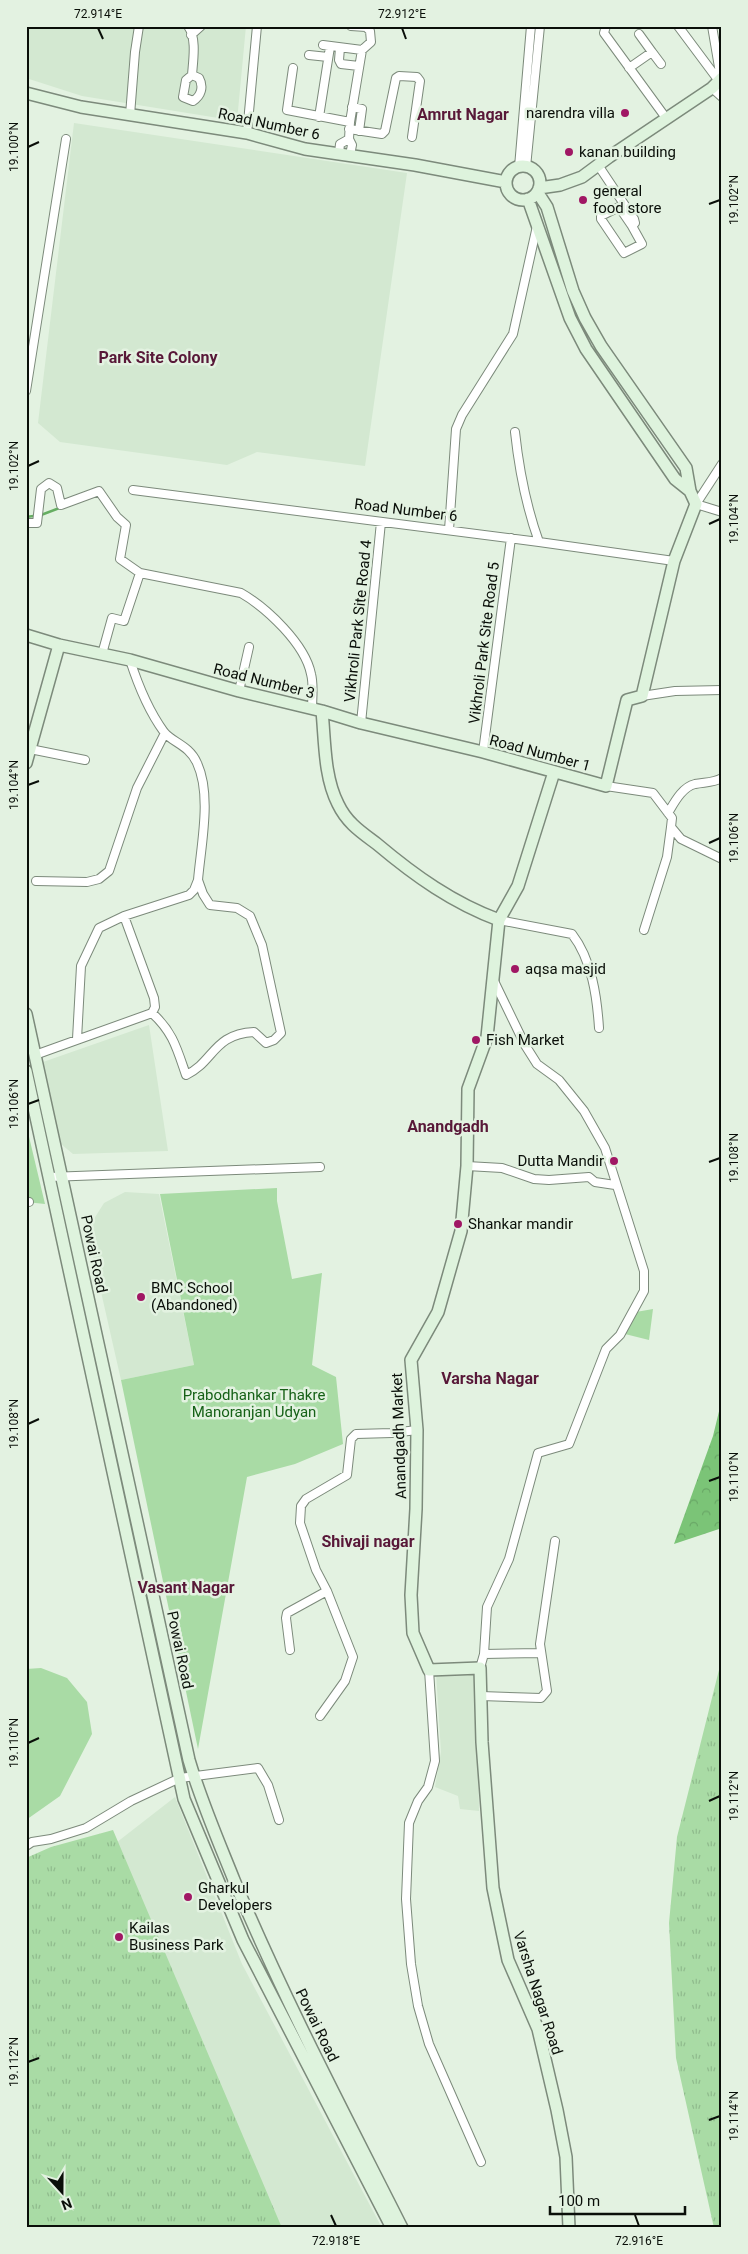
<svg xmlns="http://www.w3.org/2000/svg" width="748" height="2254" viewBox="0 0 748 2254" font-family="Roboto,sans-serif">
	<style>
		.built { fill: #d3e8d1 }
		.grass { fill: url(#grass-tufts) }
		.forest { fill: url(#forest-crowns) }
		.green { fill: #a9dba5 }
		.lines { fill: none; stroke-linecap: round; stroke-linejoin: round }
		.stream { stroke: #66ae62; stroke-width: 2.5 }
		.street-casing { stroke: #7c8a7b; stroke-width: 10 }
		.secondary-casing { stroke: #7c8a7b; stroke-width: 14 }
		.street { stroke: #fff; stroke-width: 8 }
		.secondary { stroke: #def3dd; stroke-width: 11 }
		.ticks { fill: none; stroke: #0a0f09; stroke-width: 2 }
		.poi-dot { fill: #a01764; stroke: #e3f2e1; stroke-width: 2 }
		.labels { text-anchor: middle; dominant-baseline: central; stroke-width: 5; stroke-linejoin: round; paint-order: stroke }
		.poi-label { font-size: 15px; fill: #0a0f09; stroke: #e3f2e1; text-anchor: start }
		.street-label { font-size: 15px; fill: #0a0f09; stroke: #e3f2e1 }
		.park-label { font-size: 15px; fill: #166117; stroke: #e3f2e1 }
		.neighbourhood-label { font-size: 16px; font-weight: bold; fill: #581838; stroke: #e3f2e1 }
		.neatline { fill: none; stroke: #0a0f09; stroke-width: 2 }
		.ticks-label { font-size: 12px; text-anchor: middle; fill: #0a0f09 }
	</style>
	<defs>
		<pattern id="grass-tufts" width="24" height="20" patternUnits="userSpaceOnUse" patternTransform="scale(1.25)"><rect width="24" height="20" fill="#a9dba5"/><path d="M3 7l-1-3M5 7V3M7 7l1-3M15 17l-1-3M17 17v-4M19 17l1-3" fill="none" stroke="#90bb8d"/></pattern>
		<pattern id="forest-crowns" width="20" height="18" patternUnits="userSpaceOnUse" patternTransform="scale(1.25)"><rect width="20" height="18" fill="#7bc477"/><path d="M2 6a3 3 0 1 1 6 0M12 15a3 3 0 1 1 6 0" fill="none" stroke="#69a766"/></pattern>
	</defs>
	<rect width="100%" height="100%" fill="#e3f2e1"/>
	<path class="built" d="M26,26H246L237,121L82,96L26,78Z
		M74,123L407,173L365,466L257,452L227,465L60,442L38,423Z
		M149,1025L168,1151L73,1154L61,1144L43,1062Z
		M125,1192L159,1194L194,1365L121,1380L87,1230L104,1203Z
		M475,1672L478,1755L479,1811L460,1809L458,1796L435,1787L441,1752L436,1673Z
		M175,1797L242,1964L382,2228H279L112,1846Z"/>
	<path class="grass" d="M722,1658V2228H714L676,2058L669,1923L677,1837Z
		M113,1830L282,2228H26V1858L51,1847Z"/>
	<path class="forest" d="M722,1399V1528L674,1544L713,1436Z"/>
	<path class="green" d="M26,1124L45,1204L26,1202Z
		M277,1188V1201L292,1279L322,1273L312,1365L336,1377L343,1444L295,1464L247,1477L198,1749L121,1380L194,1365L160,1194Z
		M653,1309L649,1340L625,1334L636,1312Z
		M41,1668L67,1678L87,1702L92,1734L60,1796L26,1820V1669Z"/>
	<g class="lines">
		<path class="stream" d="M26,517L41,515L62,507"/>
		<g class="street-casing">
			<path id="street" d="M188,26C197,38 193,61 192,75L186,80L183,97L193,101C201,96 204,87 199,78L192,75
				M606,26L604,33L666,118
				M678,26L719,81
				M712,26L721,79
				M639,34L652,52
				M191,35L201,26
				M323,45L362,50
				M340,48L339,60L341,64L359,66
				M309,55L328,57
				M293,68L287,110L350,122
				M629,68L652,52L661,64
				M712,88L722,97
				M352,107L362,109L359,131
				M130,115L135,52L139,26
				M319,117L330,47
				M349,129L382,134L385,131L396,78L399,76L417,77L420,81L412,137
				M247,133L257,26
				M339,153L340,144L349,139
				M350,155L352,145L349,139L350,122L362,50L371,42L370,31L366,27L351,26
				M598,165L634,219L635,223L632,226L642,244L624,253L601,219V216L619,207L632,226
				M519,167L531,26
				M526,167L540,26
				M26,391L66,139
				M515,432C519,469 526,506 539,542
				M722,464L696,504L722,512
				M133,490L539,542L674,561
				M26,523H37L41,489L49,483L57,488L61,505L99,491L117,517L126,525L120,559L140,573L241,593C267,608 305,644 311,674C314,685 312,698 312,709
				M449,530L456,429L462,415L513,334L537,226
				M102,654L112,618L124,621L140,573
				M239,691L249,647
				M642,696L675,691L722,690
				M361,723L381,522
				M30,749L85,760
				M483,752L511,538
				M606,786L653,793L672,818L671,827L681,839L722,859
				M668,813C674,803 682,787 695,784C705,782 713,783 722,778
				M36,881L87,882L99,879L109,871L137,788L165,733
				M499,920L572,934C592,960 597,997 599,1028
				M644,930L667,857L671,827
				M152,1013C173,1032 177,1049 186,1075C214,1062 213,1034 254,1032L266,1043L274,1040L281,1033L262,945L250,916L237,908L210,905L203,894L198,880
				M77,1039L81,966L99,928L124,916L189,895L194,890L198,880C201,845 212,795 197,763C189,745 173,743 164,732C148,710 138,685 130,660
				M35,1055L152,1013L155,1007L154,998L124,916
				M467,1166L502,1168L534,1179L549,1180L589,1177L595,1182L615,1185
				M49,1177L320,1167
				M26,1202H29
				M290,1650L286,1618L287,1613L327,1591
				M484,1654L541,1653
				M480,1668L484,1654L487,1607L509,1559L538,1453L569,1444L606,1349L620,1335L644,1291V1271L605,1148L584,1111L559,1080L537,1064L525,1045L493,979
				M429,1670L435,1761L428,1787L418,1801L409,1823L406,1899L411,1964L418,2006L429,2044L481,2162
				M481,1696L541,1698L547,1691L540,1644L555,1541
				M320,1716L345,1681L353,1657L327,1591L316,1570L300,1523L301,1506L306,1499L347,1475L351,1439L356,1434L392,1433L417,1430
				M26,1846L32,1842L51,1839L86,1828L131,1801L180,1778L258,1768L268,1785L279,1820"/>
		</g>
		<g class="secondary-casing">
			<path id="secondary" d="M26,93L81,107L247,133L305,149L415,165L506,182
				M506 183a17 17 0 1 1 34 0a17 17 0 1 1-34 0Z
				M539,188L560,185L582,177L609,157L712,88L722,78
				M528,199L570,318L586,349L675,479L690,491
				M26,635L59,645L130,660L239,691L322,711L361,723L483,752L606,786L627,700L642,696L674,561L696,504L690,491L686,468L601,346L585,318L573,291L547,207L538,193
				M322,711C325,741 324,777 338,804C347,823 361,832 377,844C415,876 453,903 499,920
				M26,763L59,645
				M554,772L518,886L499,920L487,1037L468,1089L467,1166L461,1231L438,1312L411,1360L417,1430L416,1509L411,1595L413,1633L429,1670L480,1668L482,1742L493,1888L508,1960L538,2029L557,2110L566,2157L569,2228
				M26,1014L189,1760C201,1801 218,1840 234,1880C284,1999 344,2113 402,2228
				M26,1071L184,1799L243,1940L392,2228"/>
		</g>
		<use href="#street" class="street"/>
		<use href="#secondary" class="secondary"/>
	</g>
	<path class="ticks" d="M98,28L103,39M402,28L406,39M28,147L39,142M709,204L720,200M28,466L39,461M709,524L720,519M28,785L39,781M709,843L720,838M28,1104L39,1100M709,1162L720,1158M28,1424L39,1419M709,1481L720,1477M28,1743L39,1738M709,1801L720,1796M28,2062L39,2058M709,2120L720,2116M331,2215L336,2226M635,2215L639,2226"/>
	<g class="poi-dot">
		<circle cx="625" cy="113" r="5"/>
		<circle cx="569" cy="152" r="5"/>
		<circle cx="583" cy="200" r="5"/>
		<circle cx="515" cy="969" r="5"/>
		<circle cx="476" cy="1040" r="5"/>
		<circle cx="614" cy="1161" r="5"/>
		<circle cx="458" cy="1224" r="5"/>
		<circle cx="141" cy="1297" r="5"/>
		<circle cx="188" cy="1897" r="5"/>
		<circle cx="119" cy="1937" r="5"/>
	</g>
	<g class="labels">
		<g class="poi-label">
			<text x="615" y="113" text-anchor="end">narendra villa</text>
			<text x="579" y="152">kanan building</text>
			<text x="593" y="191">general<tspan x="593" dy="17">food store</tspan></text>
			<text x="525" y="969">aqsa masjid</text>
			<text x="486" y="1040">Fish Market</text>
			<text x="604" y="1161" text-anchor="end">Dutta Mandir</text>
			<text x="468" y="1224">Shankar mandir</text>
			<text x="151" y="1288">BMC School<tspan x="151" dy="17">(Abandoned)</tspan></text>
			<text x="198" y="1888">Gharkul<tspan x="198" dy="17">Developers</tspan></text>
			<text x="129" y="1928">Kailas<tspan x="129" dy="17">Business Park</tspan></text>
		</g>
		<g class="street-label">
			<text transform="translate(269 124) rotate(12)">Road Number 6</text>
			<text transform="translate(406 510) rotate(7)">Road Number 6</text>
			<text transform="translate(358 621) rotate(-84)">Vikhroli Park Site Road 4</text>
			<text transform="translate(484 643) rotate(-83)">Vikhroli Park Site Road 5</text>
			<text transform="translate(264 681) rotate(14)">Road Number 3</text>
			<text transform="translate(540 753) rotate(15)">Road Number 1</text>
			<text transform="translate(94 1254) rotate(78)">Powai Road</text>
			<text transform="translate(399 1436) rotate(-92)">Anandgadh Market</text>
			<text transform="translate(180 1650) rotate(78)">Powai Road</text>
			<text transform="translate(538 1993) rotate(72)">Varsha Nagar Road</text>
			<text transform="translate(317 2025) rotate(64)">Powai Road</text>
		</g>
		<g class="park-label">
			<text x="254" y="1395">Prabodhankar Thakre<tspan x="254" dy="17">Manoranjan Udyan</tspan></text>
		</g>
		<g class="neighbourhood-label">
			<text x="463" y="114">Amrut Nagar</text>
			<text x="158" y="357">Park Site Colony</text>
			<text x="448" y="1126">Anandgadh</text>
			<text x="490" y="1378">Varsha Nagar</text>
			<text x="368" y="1541">Shivaji nagar</text>
			<text x="186" y="1587">Vasant Nagar</text>
		</g>
	</g>
	<rect width="748" height="2254" fill="none" stroke="#e3f2e1" stroke-width="55"/>
	<g transform="translate(62 2192) rotate(159)" stroke="#e3f2e1" stroke-width="4" paint-order="stroke">
	<path d="M0-4L9 19L0 12L-9 19Z" fill="#0a0f09"/>
	<text y="-8" font-size="14" font-weight="bold" text-anchor="middle" fill="#0a0f09">N</text>
	</g>
	<path d="M550 2206v8h135v-8" fill="none" stroke="#0a0f09" stroke-width="2.5"/>
	<text x="558" y="2206" font-size="15" fill="#0a0f09" stroke="#e3f2e1" stroke-width="4" paint-order="stroke">100 m</text>
	<rect x="28" y="28" width="692" height="2198" class="neatline"/>
	<g class="ticks-label">
		<text x="98" y="18">72.914°E</text>
		<text x="402" y="18">72.912°E</text>
		<text transform="translate(14 147) rotate(-90)" y="4">19.100°N</text>
		<text transform="translate(734 200) rotate(-90)" y="4">19.102°N</text>
		<text transform="translate(14 466) rotate(-90)" y="4">19.102°N</text>
		<text transform="translate(734 519) rotate(-90)" y="4">19.104°N</text>
		<text transform="translate(14 785) rotate(-90)" y="4">19.104°N</text>
		<text transform="translate(734 838) rotate(-90)" y="4">19.106°N</text>
		<text transform="translate(14 1104) rotate(-90)" y="4">19.106°N</text>
		<text transform="translate(734 1158) rotate(-90)" y="4">19.108°N</text>
		<text transform="translate(14 1424) rotate(-90)" y="4">19.108°N</text>
		<text transform="translate(734 1477) rotate(-90)" y="4">19.110°N</text>
		<text transform="translate(14 1743) rotate(-90)" y="4">19.110°N</text>
		<text transform="translate(734 1796) rotate(-90)" y="4">19.112°N</text>
		<text transform="translate(14 2062) rotate(-90)" y="4">19.112°N</text>
		<text transform="translate(734 2116) rotate(-90)" y="4">19.114°N</text>
		<text x="336" y="2245">72.918°E</text>
		<text x="639" y="2245">72.916°E</text>
	</g>
</svg>
